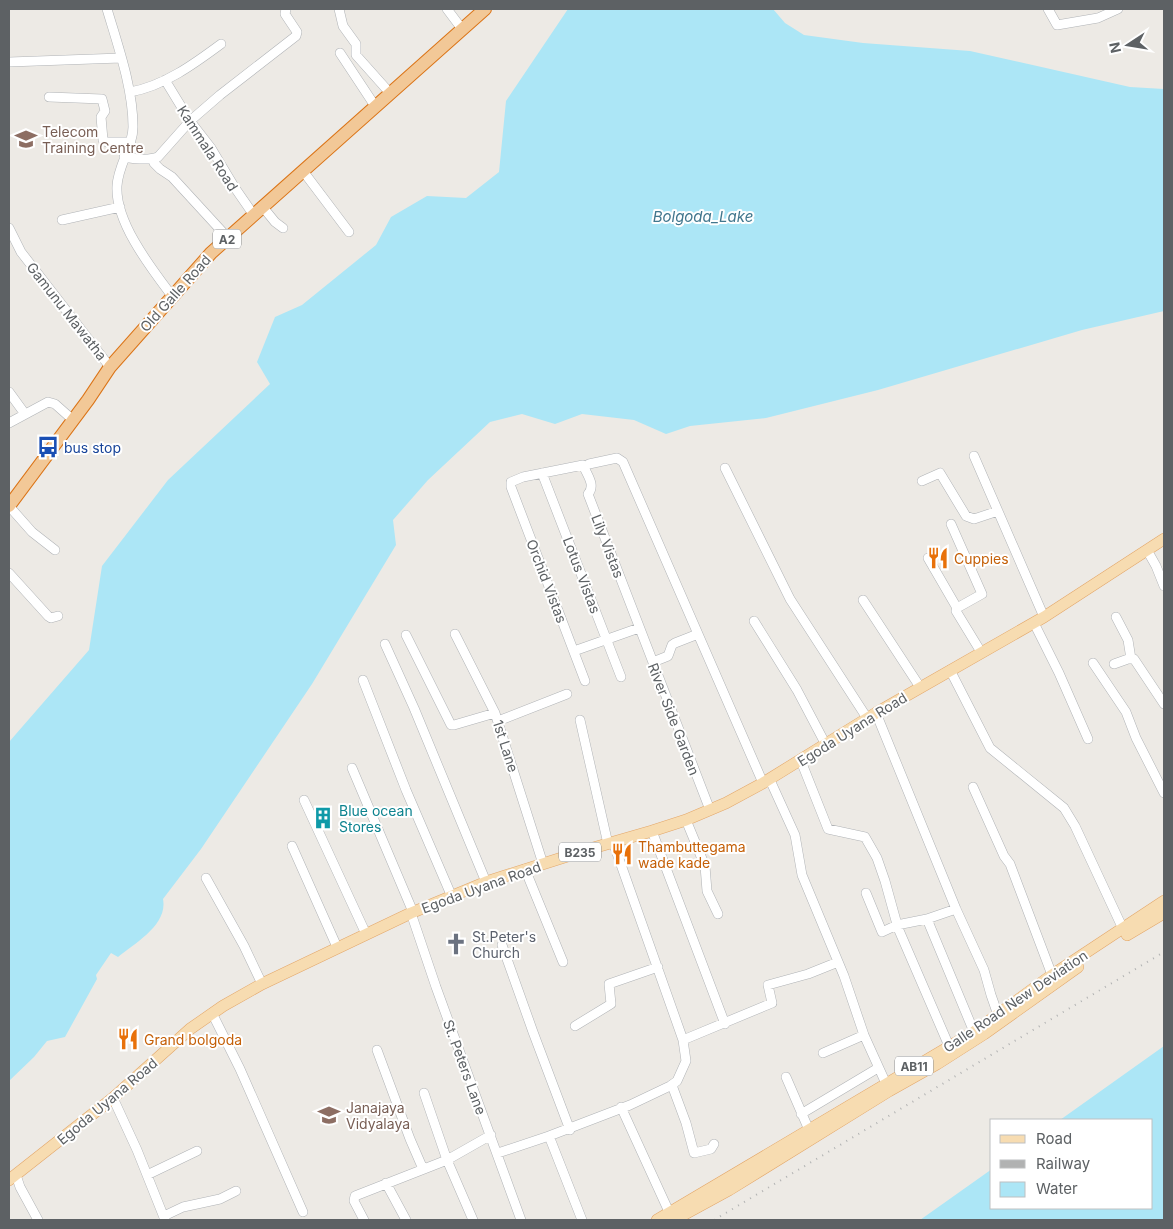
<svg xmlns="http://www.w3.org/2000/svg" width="1173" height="1229" viewBox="0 0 1173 1229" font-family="Inter,sans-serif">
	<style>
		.water { fill: #ace6f6 }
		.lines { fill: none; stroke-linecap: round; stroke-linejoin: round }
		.minor-casing { stroke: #b0b3b6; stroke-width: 10 }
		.major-casing { stroke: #e3a668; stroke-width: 12 }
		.highway-casing { stroke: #db7417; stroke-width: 14 }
		.minor { stroke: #fff; stroke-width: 9 }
		.major { stroke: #f7dcb1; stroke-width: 11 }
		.highway { stroke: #f2c897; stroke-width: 12 }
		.rail { stroke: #b1b2b2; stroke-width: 2; stroke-dasharray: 1 6; stroke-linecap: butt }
		.labels { text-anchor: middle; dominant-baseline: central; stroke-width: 4; stroke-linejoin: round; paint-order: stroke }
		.shield { fill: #fff; stroke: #8e9092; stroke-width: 1 }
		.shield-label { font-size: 12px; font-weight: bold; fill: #5d6164 }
		.education-label { font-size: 14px; fill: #785e54; stroke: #fff; text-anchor: start }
		.street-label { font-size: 14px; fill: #5d6164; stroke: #fff }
		.transit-label { font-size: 14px; fill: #164399; stroke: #fff; text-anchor: start }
		.food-label { font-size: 14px; fill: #c56008; stroke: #fff; text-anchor: start }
		.culture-label { font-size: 14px; fill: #0d838f; stroke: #fff; text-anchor: start }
		.worship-label { font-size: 14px; fill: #5b616d; stroke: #fff; text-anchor: start }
		.water-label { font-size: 15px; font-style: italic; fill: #41778e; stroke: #fff }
	</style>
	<rect width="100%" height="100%" fill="#edeae5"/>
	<path class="water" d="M568,9H773L785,23L804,35L863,43L970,51L1130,87L1164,89V311L1082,330L878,390L766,418L690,426L666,434L634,420L582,414L555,424L522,414L490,422L428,480L393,520L396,545L312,684L201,849L163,899C168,925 135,943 118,957L111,953L96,975L97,979L65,1037L47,1041L34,1057L9,1081V742L89,650L102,566L168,480L270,384L257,362L275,317L302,305L376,245L391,217L427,196L466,198L499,172L506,101Z
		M1164,1046V1220H920L992,1169V1208H1152V1120H1060Z"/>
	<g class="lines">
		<g class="minor-casing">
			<path id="minor" d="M107,9C118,46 133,88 133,127C133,147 118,165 117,186C115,222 151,268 172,296
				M339,9L343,26L356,44V55L389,92
				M447,9L462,29
				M1048,9L1057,25L1098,18L1118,9
				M340,53L375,106
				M9,62L121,58
				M165,80L190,121L211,148L235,188L253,214
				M130,92C164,86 194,64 221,44
				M49,97L102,99L105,111L101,117L103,140L107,142H130
				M124,157C135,159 148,161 158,157L190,121L220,95L296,36L297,32L285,14L286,9
				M153,159L154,163L160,169L172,177L228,238
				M303,171L349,232
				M262,206L275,222L283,228
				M62,220L120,207
				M9,228L21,252L110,367
				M9,392L25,414
				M9,423L48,402L55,404L73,420
				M974,456L1044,617
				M589,464L617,458L623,462L763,783
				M725,468L790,599L867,718
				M542,473L621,677
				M922,481L940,473L966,516L974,519L998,511
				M9,506L32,532L55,550
				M951,524L982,594L957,608L956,611L981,652
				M1147,550L1156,566L1164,586
				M928,558L957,608
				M9,573L48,616L51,618L58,616
				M863,600L920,687
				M1116,617L1128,640L1131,659
				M754,621L797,690L826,745
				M1034,623L1059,673L1088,739
				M455,634L495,713L543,864
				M406,635L451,725H454L495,713
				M385,644L414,708L486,882
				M574,651L639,628
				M653,662L668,656L672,645L675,643L698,634
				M1093,663L1126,712L1136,738L1164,793
				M1114,664L1128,659H1134L1164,704
				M950,670L990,748L1064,808L1075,826L1123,929
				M363,680L406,790L452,897
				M585,681L511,487V482L523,477L583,465C587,475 596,485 588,494L710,810
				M876,713L956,909L984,970L991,995L998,1015
				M580,720L608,844
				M498,721L567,694
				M801,761L828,829L865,837L877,858L885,881L898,928L949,1046
				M352,768L413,912
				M770,780L795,835L802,875L844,976L864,1035L888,1088
				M973,787L1004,856L1010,864L1052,975
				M304,800L366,934
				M686,820L705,866L707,891L718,914
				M652,831L725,1024
				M613,842L683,1040
				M292,846L337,947
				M525,869L563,962
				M206,878L244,946L262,984
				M866,893L882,932L897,925L927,919L956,909
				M411,913L436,987L521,1220
				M927,919L974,1032
				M502,945L533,1032L570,1130
				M212,1013L240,1069L303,1212
				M575,1026L611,1004L609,984L658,967
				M377,1050L410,1139L423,1169
				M823,1053L864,1035
				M786,1077L809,1130
				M670,1086L673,1088L686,1123L694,1153L711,1149L714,1144
				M424,1093L447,1160L473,1220
				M113,1098L137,1150L165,1220
				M621,1107L670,1214
				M801,1114L878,1068
				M498,1153L549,1136
				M16,1175L20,1187L38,1220
				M147,1175L197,1151
				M386,1183L406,1220
				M164,1216L183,1207L220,1199L236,1191
				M364,1220L354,1201L355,1196L447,1160L491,1135
				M582,1220L549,1136L630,1105L670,1086L677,1081L686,1061L683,1040L772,1003L768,985L808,974L838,962"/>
		</g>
		<g class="major-casing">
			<path id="major" d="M1127,935L1164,913
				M9,1180L113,1098L190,1029L223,1006L262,984L411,913L486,882L593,848L652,831L686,820L726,803L763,783L876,713L1044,617L1164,539
				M657,1220L974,1032L1052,975L1164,901
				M674,1220L729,1190L889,1091L937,1064L984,1034L1078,967"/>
		</g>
		<g class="highway-casing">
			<path id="highway" d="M9,506L88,400L110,367L211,253L485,9"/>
		</g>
		<use href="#minor" class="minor"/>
		<use href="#major" class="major"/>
		<use href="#highway" class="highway"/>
		<path class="rail" d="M714,1220L1164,952"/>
	</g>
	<defs>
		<g id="school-bare" transform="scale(1.725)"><path d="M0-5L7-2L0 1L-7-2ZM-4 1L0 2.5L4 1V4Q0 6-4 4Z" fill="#8d6e63" stroke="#fff" stroke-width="2.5" paint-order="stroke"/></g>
		<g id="bus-bare" transform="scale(1.725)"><path d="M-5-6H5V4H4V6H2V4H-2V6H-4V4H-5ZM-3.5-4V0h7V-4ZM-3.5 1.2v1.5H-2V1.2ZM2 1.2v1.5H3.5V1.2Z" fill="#1a4fb4" stroke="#fff" stroke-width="2.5" paint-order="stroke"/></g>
		<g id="restaurant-bare" transform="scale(1.725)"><path d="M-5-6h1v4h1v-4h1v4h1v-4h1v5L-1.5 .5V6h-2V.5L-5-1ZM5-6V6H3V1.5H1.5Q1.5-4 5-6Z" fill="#e8710a" stroke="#fff" stroke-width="2.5" paint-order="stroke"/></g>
		<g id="building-bare" transform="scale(1.725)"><path d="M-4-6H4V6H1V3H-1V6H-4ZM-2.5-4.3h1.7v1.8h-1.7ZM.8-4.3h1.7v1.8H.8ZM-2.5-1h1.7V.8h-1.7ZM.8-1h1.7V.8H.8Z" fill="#0f9aa8" stroke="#fff" stroke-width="2.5" paint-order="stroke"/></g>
		<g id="church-bare" transform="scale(1.725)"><path d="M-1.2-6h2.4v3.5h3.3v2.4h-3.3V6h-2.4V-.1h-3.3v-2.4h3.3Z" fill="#6b7280" stroke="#fff" stroke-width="2.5" paint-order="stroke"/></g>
	</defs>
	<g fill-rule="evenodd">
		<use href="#school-bare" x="26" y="139"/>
		<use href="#bus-bare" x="48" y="447"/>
		<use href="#restaurant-bare" x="938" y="558"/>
		<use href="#building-bare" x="323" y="818"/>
		<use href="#restaurant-bare" x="622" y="854"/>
		<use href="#church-bare" x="456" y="944"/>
		<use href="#restaurant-bare" x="128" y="1039"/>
		<use href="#school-bare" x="329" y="1115"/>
	</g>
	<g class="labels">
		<g class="shield">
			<rect x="213" y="229.5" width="28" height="19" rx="4"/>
			<rect x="559" y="842.5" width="42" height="19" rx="4"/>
			<rect x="895" y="1056.5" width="38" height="19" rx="4"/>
		</g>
		<g class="shield-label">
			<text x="227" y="239">A2</text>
			<text x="580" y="852">B235</text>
			<text x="914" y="1066">AB11</text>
		</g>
		<g class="education-label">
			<text x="42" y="131">Telecom<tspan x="42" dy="16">Training Centre</tspan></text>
			<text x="346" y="1107">Janajaya<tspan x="346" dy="16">Vidyalaya</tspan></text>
		</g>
		<g class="street-label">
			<text transform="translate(208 148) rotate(57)">Kammala Road</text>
			<text transform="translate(175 293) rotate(-48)">Old Galle Road</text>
			<text transform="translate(67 311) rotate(52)">Gamunu Mawatha</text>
			<text transform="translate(608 546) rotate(69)">Lily Vistas</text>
			<text transform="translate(582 575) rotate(69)">Lotus Vistas</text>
			<text transform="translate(547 581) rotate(69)">Orchid Vistas</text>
			<text transform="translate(674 719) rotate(69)">River Side Garden</text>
			<text transform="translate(852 729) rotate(-32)">Egoda Uyana Road</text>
			<text transform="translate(506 746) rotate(72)">1st Lane</text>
			<text transform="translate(481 887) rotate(-20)">Egoda Uyana Road</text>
			<text transform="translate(1015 1001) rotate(-34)">Galle Road New Deviation</text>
			<text transform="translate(465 1067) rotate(70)">St. Peters Lane</text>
			<text transform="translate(107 1101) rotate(-40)">Egoda Uyana Road</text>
		</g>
		<g class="transit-label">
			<text x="64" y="447">bus stop</text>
		</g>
		<g class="food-label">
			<text x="954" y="558">Cuppies</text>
			<text x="638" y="846">Thambuttegama<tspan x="638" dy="16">wade kade</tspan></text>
			<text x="144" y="1039">Grand bolgoda</text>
		</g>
		<g class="culture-label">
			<text x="339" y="810">Blue ocean<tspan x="339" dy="16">Stores</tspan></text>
		</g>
		<g class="worship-label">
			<text x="472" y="936">St.Peter's<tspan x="472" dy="16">Church</tspan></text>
		</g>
		<g class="water-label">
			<text x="703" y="216">Bolgoda_Lake</text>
		</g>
	</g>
	<rect width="1173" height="1229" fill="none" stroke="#5d6164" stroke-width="20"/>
	<rect x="990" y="1119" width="162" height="90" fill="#ffffff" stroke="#bec0c1"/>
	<rect x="1000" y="1135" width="25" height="8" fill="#f7dcb1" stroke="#bec0c1"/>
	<text x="1036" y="1144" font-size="15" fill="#5d6164">Road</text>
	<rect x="1000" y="1160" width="25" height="8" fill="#b1b2b2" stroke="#bec0c1"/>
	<text x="1036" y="1169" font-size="15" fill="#5d6164">Railway</text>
	<rect x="1000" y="1182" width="25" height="15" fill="#ace6f6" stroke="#bec0c1"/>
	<text x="1036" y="1194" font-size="15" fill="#5d6164">Water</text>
	<g transform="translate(1128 45) rotate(258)" stroke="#ffffff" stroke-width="4" paint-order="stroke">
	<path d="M0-4L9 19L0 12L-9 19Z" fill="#5d6164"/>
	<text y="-8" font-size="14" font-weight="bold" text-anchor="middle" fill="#5d6164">N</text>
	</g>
</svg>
